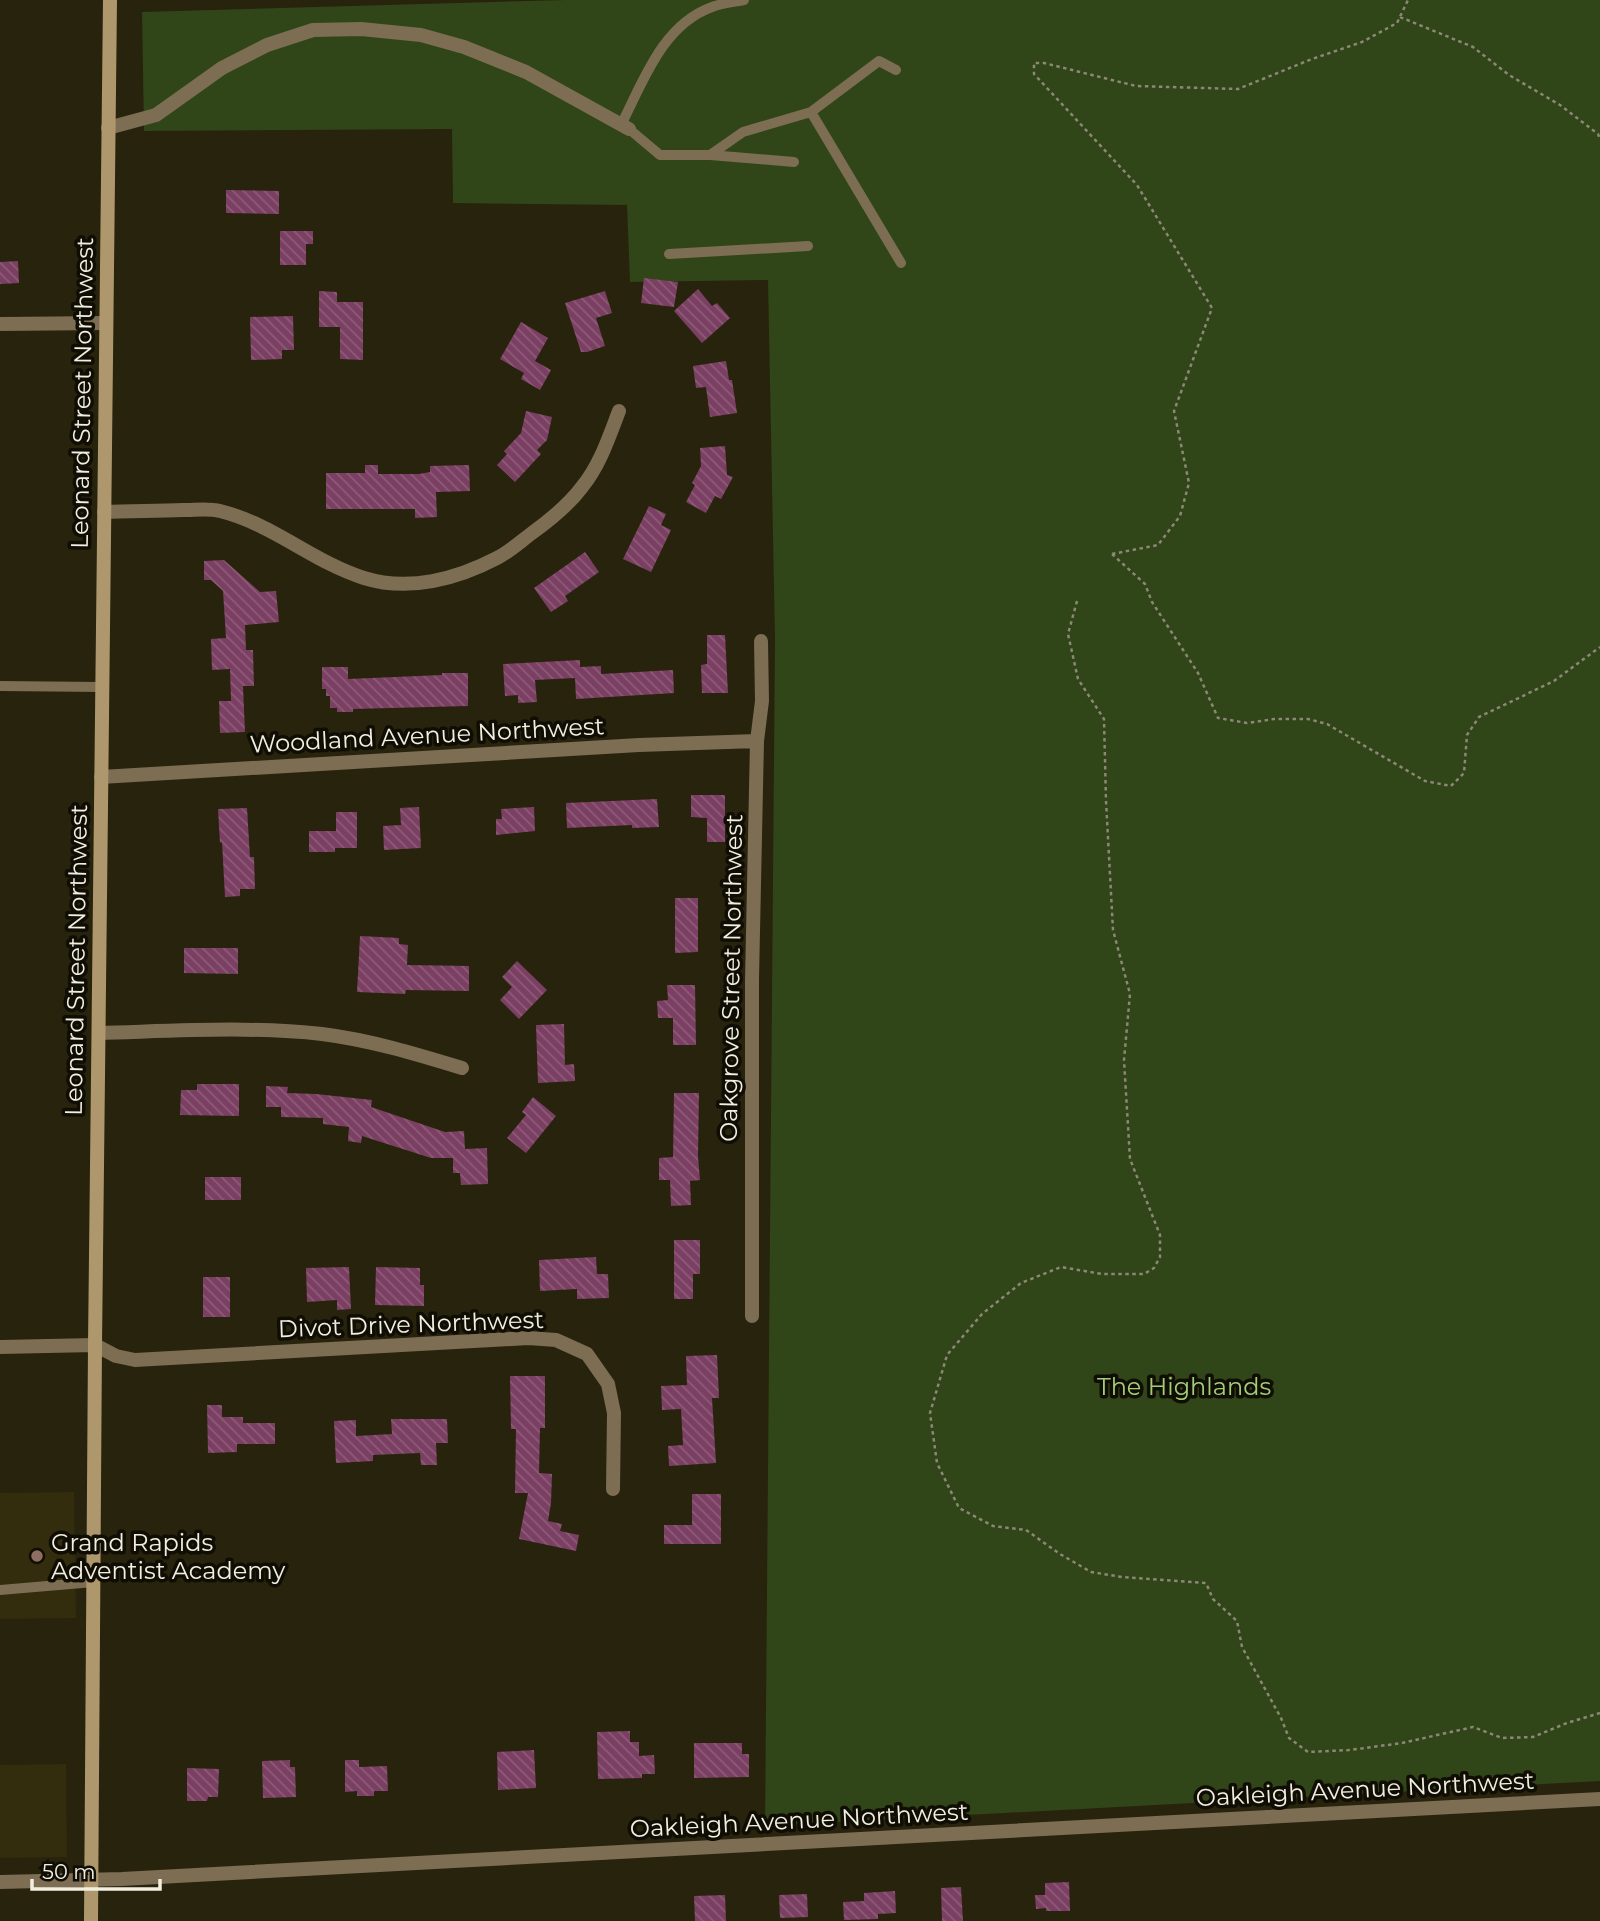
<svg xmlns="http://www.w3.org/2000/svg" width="1600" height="1921" viewBox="0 0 1600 1921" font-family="Montserrat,sans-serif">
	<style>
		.built { fill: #332c0d }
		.park { fill: #304518 }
		.building { fill: url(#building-back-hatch) }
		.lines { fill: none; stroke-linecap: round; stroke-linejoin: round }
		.path { stroke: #8c8876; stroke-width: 2.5; stroke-dasharray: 3.5 3.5; stroke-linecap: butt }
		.lane { stroke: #7c6d53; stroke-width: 10 }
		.street { stroke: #7c6d53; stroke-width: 14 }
		.secondary { stroke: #af976d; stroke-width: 14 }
		.education-dot { fill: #8d6e63; stroke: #0f0d04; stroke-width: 2.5 }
		.labels { text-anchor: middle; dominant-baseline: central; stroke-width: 7; stroke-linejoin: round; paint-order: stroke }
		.street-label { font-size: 24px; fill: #f2efe1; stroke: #0f0d04 }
		.park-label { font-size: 24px; fill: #a3ce77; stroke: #0f0d04 }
		.poi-label { font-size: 24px; fill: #f2efe1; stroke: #0f0d04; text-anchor: start }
	</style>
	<defs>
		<pattern id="building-back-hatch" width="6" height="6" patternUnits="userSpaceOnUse" patternTransform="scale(1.75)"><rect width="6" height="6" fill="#7a3f62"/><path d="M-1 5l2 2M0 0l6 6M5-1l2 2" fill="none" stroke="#8d5b78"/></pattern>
	</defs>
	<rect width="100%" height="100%" fill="#28230c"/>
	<path class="built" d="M74,1492L76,1618L0,1619V1493Z
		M66,1764L67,1857L0,1858V1765Z"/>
	<path class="park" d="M565,0H1600V1781L765,1826L775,639L768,280L630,282L627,205L453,203L452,129L144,131L142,12Z"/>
	<path class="building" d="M226,190L279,191V214L226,213Z
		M280,231H313V244H306V265H280Z
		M18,261L19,283L0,284V262Z
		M644,278L678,282L674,307L641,303Z
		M698,289L712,306L717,303L730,318L702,343L674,311Z
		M319,291L337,292V302H363V360L340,359V327H319Z
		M605,291L612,313L596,318L605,346L587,352H581L565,303Z
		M293,316L294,350H282V359L251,360L250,317Z
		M521,322L548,338L535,361L551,370L540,390L521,379L524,373L500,359Z
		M726,361L729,380H732L737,413L710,417L706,387L696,388L693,366Z
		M526,411L552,417L547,440L537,450L541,454L515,482L497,465L507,454L504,451L521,433Z
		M725,446L727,475L733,477L721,499L715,496L706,513L686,502L695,485L692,483L701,466L700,448Z
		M365,465H378V474H419L430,472V466L469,465L470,491L436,492L437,517L415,518V509H326V473H365Z
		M649,506L666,514L661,525L671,530L651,572L623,559Z
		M585,552L599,572L565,596L568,601L551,612L534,588Z
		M224,560L260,592L276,591L279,622L245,625L246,650H253L254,686H243L245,732L220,733L219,701H231L230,669L212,670L211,639L226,638L223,591L211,580H204V561Z
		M707,635H725L728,693H702L701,665L707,664Z
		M580,660V667L601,666V674L673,670L674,693L576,699L575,678L535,680L537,702L518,703V695L505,696L503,664Z
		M322,667H348V679L442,675V673H468V706L353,709V712H337V708H330V696H326V689H322Z
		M691,795H725V842H707V818L691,817Z
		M657,799L659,827L632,828V825L567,828L566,803Z
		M419,807L421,848L384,850L383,826L401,825L400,808Z
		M534,807L535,831L496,835V819H502L501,809Z
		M247,808L250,857H254L255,889H240V896L225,897L222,842L220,843L218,809Z
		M336,812H357V848H335V852H309V831H336Z
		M675,898H698V952L675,953Z
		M360,936L399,938V944L408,945L407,965L469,966V991L406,990L405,994L357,992Z
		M184,948H238V974L184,973Z
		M517,961L547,990L519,1019L500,1000L512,987L502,977Z
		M667,985H695L696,1045H673V1018H658L657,1001L668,1000Z
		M564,1024L565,1065L574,1064L575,1081L538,1083L536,1025Z
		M197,1084H239V1116L180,1115L181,1090H197Z
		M266,1086L288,1087L287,1093L316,1094L372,1100L371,1107L445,1132L464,1131L465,1149L487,1148L488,1184L461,1185L460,1173H453V1158H431L362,1136L361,1143L348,1141L349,1127L323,1124V1118L281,1117V1107H266Z
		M674,1093H699L698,1156L700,1180L690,1181L691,1205L671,1206L670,1180H659V1158L673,1157Z
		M533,1097L556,1116L526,1153L507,1138L526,1115L522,1112Z
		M205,1177H241V1200H205Z
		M674,1240H700V1274H693V1299H674Z
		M596,1257L597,1274H608L609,1298L577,1299V1289L540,1291L539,1260Z
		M349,1267L351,1309L337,1310V1300L307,1302L306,1268Z
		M376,1267L420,1268V1285H424V1306L375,1305Z
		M203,1277H230V1317H203Z
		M717,1355L719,1398H712L716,1463L669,1466L668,1446L683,1445L681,1409L662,1410L661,1386L687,1385L686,1356Z
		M510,1376H545V1428H540L539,1473L552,1474L551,1503L548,1521L562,1524L560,1531L579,1535L576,1551L519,1539L528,1493H515L516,1429H511Z
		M207,1405H222V1417H243V1423H275V1444H237V1452L208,1453Z
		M391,1419H447L448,1443H436L437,1465H421L420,1453L373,1455V1461L336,1463L334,1421L356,1420V1436L392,1434Z
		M692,1494H721V1544H664V1525H692Z
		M630,1731V1742H639V1756L654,1755L655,1774H642V1778L598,1779L597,1732Z
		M694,1743H742V1754H749V1777L694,1778Z
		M534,1750L536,1788L498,1790L497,1752Z
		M290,1760V1767H295L296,1797L263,1798L262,1761Z
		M345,1760H359V1767L387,1766L388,1791H374V1796H357V1791L345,1792Z
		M187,1768L219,1769L218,1797H208L207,1801H187Z
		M1069,1882L1070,1911H1046V1908L1036,1909L1035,1895H1045V1883Z
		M961,1887L963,1921H942L941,1888Z
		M895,1891L896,1913L878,1914V1919L844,1920L843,1902L864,1901V1893Z
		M807,1894L808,1917L780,1918L779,1895Z
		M725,1895L726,1921H695L694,1896Z"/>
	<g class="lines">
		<path class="path" d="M1400,17L1473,47L1509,75L1560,105L1598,134L1600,139
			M1112,554L1158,545L1180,516L1189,483L1174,411L1212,308L1137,185L1034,74V63H1044L1136,86L1238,89L1312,59L1362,42L1397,23L1408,0
			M1112,554L1145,584L1152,602L1198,673L1218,718L1247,723L1274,719H1308L1327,724L1425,781L1451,786L1464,773L1467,735L1479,717L1554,681L1600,647
			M1077,601L1068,634L1078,679L1104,719L1106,801L1113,930L1130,994L1124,1060L1130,1159L1160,1235V1257L1154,1268L1144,1274H1102L1061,1267L1021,1283L982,1314L947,1355L930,1413L937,1463L959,1508L993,1526L1026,1530L1060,1554L1091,1572L1122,1577L1206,1583L1213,1599L1237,1621L1242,1647L1281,1718L1289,1738L1308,1752L1350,1750L1402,1743L1473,1727L1502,1738L1533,1737L1567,1723L1600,1713"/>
		<path class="lane" d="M811,112L879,61L896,70
			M621,125C643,82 662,25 712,7C722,3 734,2 744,0
			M629,129L660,155H710L743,132L811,112L901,263
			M710,155L794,162
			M669,254L808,246
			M0,686L102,687
			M0,1590L94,1582"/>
		<path class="street" d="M108,128L156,115L222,68L267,45L313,30L361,29L421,35L464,47L526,72L629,129
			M0,324L106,323
			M104,512C130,511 157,511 183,510C195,510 209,508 220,511C273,524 313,562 364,578C409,592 457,579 497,558C509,552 520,542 532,533C550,520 568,506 582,487C600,465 609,437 619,411
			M101,777L639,745L757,741
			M99,1033C173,1031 249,1026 322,1034C370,1040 416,1054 462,1068
			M752,1316V980L757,741L762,701L761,641
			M0,1347L95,1345L116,1356L135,1360L528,1338L556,1340L587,1354L608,1384L614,1413L613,1489
			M0,1882L122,1879L1600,1799"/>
		<path class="secondary" d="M91,1921L95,1345L110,0"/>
	</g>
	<circle class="education-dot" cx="37" cy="1556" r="7"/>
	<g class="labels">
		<g class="street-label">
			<text transform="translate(82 393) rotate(-89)">Leonard Street Northwest</text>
			<text transform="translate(427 735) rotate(-3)">Woodland Avenue Northwest</text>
			<text transform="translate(76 960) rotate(-89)">Leonard Street Northwest</text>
			<text transform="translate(731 978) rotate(-89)">Oakgrove Street Northwest</text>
			<text transform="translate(411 1324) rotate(-2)">Divot Drive Northwest</text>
			<text transform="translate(1365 1789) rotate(-3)">Oakleigh Avenue Northwest</text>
			<text transform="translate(799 1820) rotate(-3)">Oakleigh Avenue Northwest</text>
		</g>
		<g class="park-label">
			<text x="1184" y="1386">The Highlands</text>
		</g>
		<g class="poi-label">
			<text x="51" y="1542">Grand Rapids<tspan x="51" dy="28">Adventist Academy</tspan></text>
		</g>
	</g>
	<path d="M32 1879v10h128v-10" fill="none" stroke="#f2efe1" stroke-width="3.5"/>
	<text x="42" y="1879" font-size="21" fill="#f2efe1" stroke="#0f0d04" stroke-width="5" paint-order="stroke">50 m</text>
</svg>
